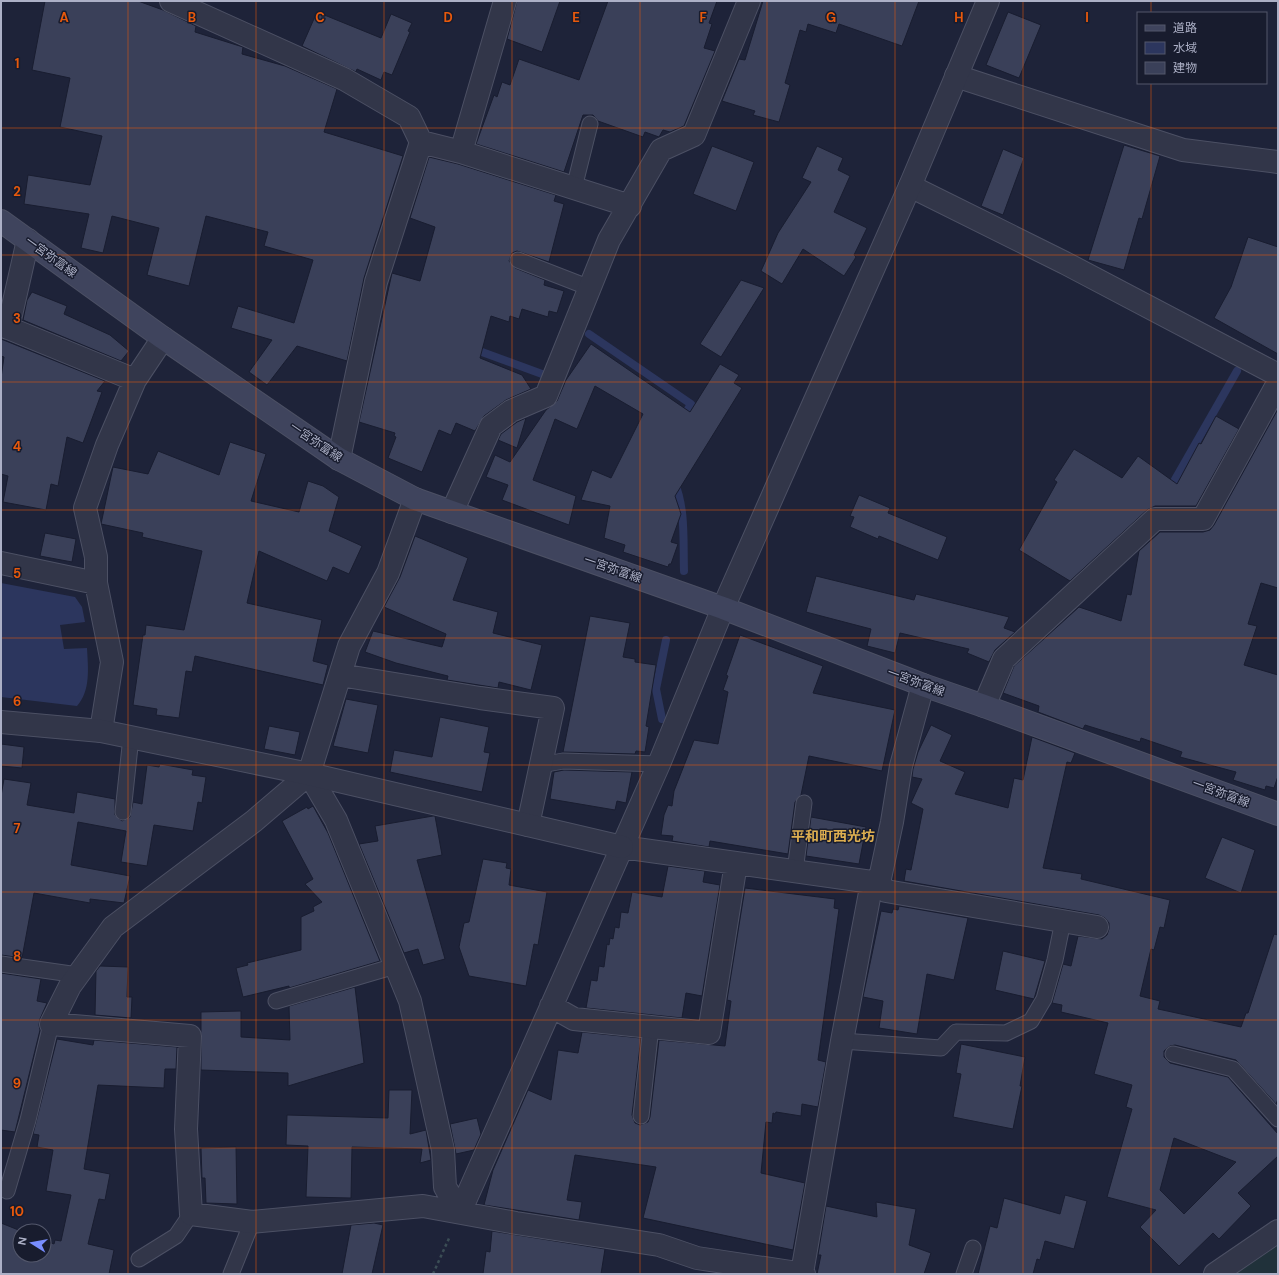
<svg xmlns="http://www.w3.org/2000/svg" width="1279" height="1275" viewBox="0 0 1279 1275" font-family="'DM Sans','Noto Sans JP',sans-serif">
	<style>
		.green { fill: #20313a }
		.water { fill: #2c365e }
		.lines { fill: none; stroke-linecap: round; stroke-linejoin: round }
		.stream { stroke: #2c365e; stroke-width: 8 }
		.building { fill: #3a4059; stroke: #191d30; fill-rule: evenodd }
		.service-casing { stroke: #4c5064; stroke-width: 17 }
		.minor-casing { stroke: #4c5064; stroke-width: 24 }
		.tertiary-casing { stroke: #4c5064; stroke-width: 24 }
		.secondary-casing { stroke: #4c5064; stroke-width: 24 }
		.path { stroke: #3b4d55; stroke-width: 2.5; stroke-dasharray: 3 3; stroke-linecap: butt }
		.service { stroke: #323649; stroke-width: 15 }
		.minor { stroke: #323649; stroke-width: 22 }
		.tertiary { stroke: #323649; stroke-width: 22 }
		.secondary { stroke: #3f445d; stroke-width: 22 }
		.grid { fill: none; stroke: #e8590c; stroke-width: 1; stroke-opacity: 0.55 }
		.labels { text-anchor: middle; dominant-baseline: central; stroke-width: 3; stroke-linejoin: round; paint-order: stroke }
		.street-label { font-size: 12px; fill: #acb0c6; stroke: #181c2e }
		.quarter-label { font-size: 14px; font-weight: bold; fill: #ddae50; stroke: #181c2e }
		.grid-label { font-size: 13px; text-anchor: middle; font-weight: bold; fill: #e8590c; stroke: #181c2e; stroke-width: 3; stroke-linejoin: round; paint-order: stroke }
	</style>
	<rect width="100%" height="100%" fill="#1e2339"/>
	<path class="green" d="M1278,1244V1274H1234Z"/>
	<path class="water" d="M1,583L75,597L82,607L85,622L60,625L64,649L87,648C88,668 91,690 77,706L1,697Z"/>
	<g class="lines">
		<path class="stream" d="M589,334L691,404L682,419
			M471,348L542,374
			M674,481C686,509 683,542 684,571
			M1173,483L1237,371
			M662,719L656,689L666,640"/>
	</g>
	<path class="building" d="M45,1H138L163,10L196,26L195,32L243,47L242,54L285,66L337,89L324,132L403,156L364,278L347,361L297,346L267,385L249,372L272,340L231,328L238,306L294,323L313,260L264,246L268,232L206,216L189,286L147,275L159,228L112,216L103,253L81,248L89,214L24,204L28,175L90,185L102,136L60,127L70,78L32,70Z
		M517,1H560L542,52L507,39Z
		M608,1H717L709,23L712,24L704,48L715,51L684,126L670,132L663,130L659,137L645,132L643,137L598,121L593,115H583L564,172L476,144L494,95L497,97L502,82L510,85L519,59L579,80Z
		M763,1H919L902,46L839,24L836,33L808,24L806,32L800,30L785,83L790,85L779,122L753,115L755,111L722,101L739,59L745,60Z
		M317,12L381,38L391,14L412,23L408,31L410,32L392,75L384,72L381,80L357,69L356,72L302,46Z
		M1008,12L1041,25L1019,78L986,65Z
		M1124,145L1160,156L1142,219L1139,218L1124,270L1088,260Z
		M712,146L754,162L736,211L693,194Z
		M817,146L843,158L838,170L850,176L834,212L867,228L854,255L856,257L844,276L803,249L782,284L761,271L778,233L811,182L802,178Z
		M1003,149L1024,158L1003,215L981,206Z
		M429,157L458,164L556,195L554,201L564,204L549,262L517,251L512,253L509,261L515,268L545,280L544,285L564,291L557,313L549,311L548,317L522,309L519,319L510,316L509,322L491,316L480,358L522,375L531,389L506,400L484,416L475,431L456,423L451,435L439,430L422,472L388,458L396,437L394,436L395,433L359,422L392,273L420,281L435,227L410,218Z
		M1248,237L1278,247V354L1214,318L1231,287Z
		M741,280L764,288L721,357L700,344Z
		M32,292L67,306L64,314L110,335L129,351L121,361L23,320L27,300Z
		M1,339L105,381L97,391L102,392L83,443L67,437L58,486L51,484L46,510L3,502L8,476L1,474V378L4,357L1,356Z
		M591,344L690,412L720,364L739,375L734,383L742,388L675,496L681,514L671,542L678,544L671,564H669L668,567L623,552L625,545L604,538L610,506L581,500L592,470L611,478L643,414L595,386L577,429L555,419L533,480L576,496L569,525L502,500L508,485L486,477L495,455L510,462L546,410L557,401L566,380Z
		M1278,409V588L1261,583L1248,624L1257,626L1244,665L1278,675V776L1274,788L1266,786L1265,790L1233,780L1236,772L1180,757L1182,752L1141,738L1140,742L1085,725L1083,729L1038,712L1039,706L1003,693L1014,666L1079,607L1121,621L1127,594L1131,595L1139,551L1160,532H1203L1210,530L1214,525Z
		M1216,416L1239,429L1196,506H1155L1147,510L1070,581L1019,550L1057,482L1054,480L1074,449L1122,478L1138,456L1177,484L1199,443L1201,444Z
		M526,418L517,448L498,440L501,434L517,422Z
		M230,442L266,454L251,501L299,512L308,481L323,486L339,497L329,531L362,546L349,574L333,567L327,581L259,551L247,603L322,620L313,661L328,665L323,685L195,656L192,672L186,671L179,718L156,715L157,709L133,705L143,635H145L146,625L184,630L202,551L142,537L143,533L101,524L113,467L148,474L158,451L219,475Z
		M859,495L890,508L888,513L947,537L938,560L879,536L878,539L850,527L854,517L850,516Z
		M45,533L76,539L72,562L40,556Z
		M415,536L468,558L453,600L498,612L493,633L542,645L531,690L499,682L498,688L447,680L448,676L396,663L365,652L373,631L442,647L446,634L384,607L400,577Z
		M816,576L914,600L916,594L1009,617L1004,628L1015,632L995,650L989,662L967,653L969,649L900,633L895,653L867,646L871,629L806,612Z
		M590,616L630,623L623,657L635,659V662L656,665L646,726L649,727L645,752L636,751L635,754L563,752Z
		M740,635L823,666L813,693L895,710L882,771L809,756L801,795L795,802L788,854L710,841L709,847L672,841L673,836L661,835L664,815L668,805L672,806L674,791L694,740L718,744L728,692L723,690L728,676L726,675Z
		M346,699L378,705L368,753L333,746Z
		M440,717L489,727L484,752L490,753L482,792L390,772L394,750L432,757Z
		M931,725L952,735L940,761L965,772L955,794L1008,808L1014,778L1023,780L1032,737L1075,753L1071,763L1067,762L1043,868L1082,874L1081,879L1170,900L1164,928L1160,927L1154,950L1151,949L1140,996L1160,1001L1158,1009L1241,1027L1246,1013H1248L1274,934L1278,935V1099L1276,1104L1236,1060L1175,1045L1170,1046L1164,1051V1057L1170,1063L1228,1077L1278,1134V1156L1238,1193L1251,1206L1219,1239L1213,1233L1179,1266L1140,1227L1156,1210L1107,1197L1132,1109L1126,1107L1132,1085L1094,1074L1108,1023L1061,1012L1062,1005L1052,1003L1063,964L1071,966L1078,936L1102,939L1107,935L1109,929V923L1105,918L1099,915L904,881L906,869L911,870L923,809L911,803L922,779L912,777L913,769L918,752ZM1174,1138L1236,1162L1184,1214L1160,1190Z
		M269,726L300,732L295,755L264,749Z
		M1,744L24,747L22,768L1,766Z
		M160,764L193,770L192,775L206,777L202,803L198,802L193,831L154,825L147,866L121,862L126,831L78,822L71,865L130,876L124,903L90,899V903L34,893L22,958L1,955V796L4,779L31,783L27,805L74,813L77,792L115,799V815L122,821L130,817L133,802L142,804L147,765L159,767Z
		M564,770L632,772L626,803L617,801L615,810L550,799L554,772Z
		M313,806L328,833L380,961L289,988V986L243,997L236,968L248,965L247,963L301,950V917L314,911L313,907L322,902L305,884L313,879L282,821L307,807L308,809Z
		M433,816H435L442,855L417,860L445,959L423,965L418,949L404,953L359,844L378,841L375,826Z
		M811,817L866,827L859,864L806,856Z
		M1222,837L1255,850L1241,893L1205,878Z
		M483,859L507,863L506,868L511,869L509,885L547,892L538,945L534,944L526,986L469,976L459,947L464,923L469,922Z
		M668,866L705,871L703,882L720,885L702,996L686,993L682,1018L586,1008L591,980L597,981L599,966L604,967L607,944L609,945L610,938L613,939L615,927L619,928L621,912L628,913L632,892L662,897Z
		M745,888L835,899L834,908L839,909L818,1060L826,1062L818,1107L802,1104L801,1116L776,1112L775,1114L773,1113L772,1123L766,1122L761,1173L805,1183L793,1250L643,1218L656,1167L575,1155L567,1200L582,1202L579,1220L484,1205L493,1170L528,1090L551,1100L558,1050L578,1053L582,1032L641,1038L632,1115L635,1123L640,1125L648,1122L650,1117L659,1040L725,1046L731,1001L727,1000Z
		M899,906L968,918L954,980L927,974L917,1034L879,1028L883,1001L863,997L881,911L892,913L893,909L898,910Z
		M1003,951L1045,961L1034,999L995,990Z
		M100,966L128,967L127,997H132L131,1018L95,1015L96,971Z
		M1,973L41,979L37,1001L47,1003L40,1019L39,1025L40,1030L15,1132L1,1130Z
		M355,987L364,1063L288,1086V1073L201,1070V1012L241,1011V1037L290,1040L289,1006Z
		M57,1039L93,1045L94,1040L177,1047L176,1069H165L164,1088L98,1085L84,1169L110,1174L105,1200L99,1199L88,1244L114,1250L109,1274H1V1223L21,1231H20V1255H44V1240L54,1244L55,1240L61,1241L71,1195L46,1191L53,1150L37,1147L39,1135L33,1134Z
		M961,1044L1025,1057L1020,1086H1022L1013,1129L953,1117L961,1074L956,1073Z
		M389,1090H412L410,1134L426,1130L431,1160L420,1163L422,1149L352,1147L351,1198L306,1197L308,1146L286,1145L287,1115L388,1118Z
		M477,1118L481,1134L474,1150L456,1154L450,1124Z
		M236,1147L237,1204L206,1203L205,1178H202L201,1148Z
		M1065,1195L1087,1201L1074,1249L1045,1241L1040,1260L1037,1259L1033,1274H978L990,1226L997,1228L1004,1198L1060,1214Z
		M876,1202L916,1209L909,1245L931,1253L924,1274H817L821,1255H818L826,1206L877,1217Z
		M374,1223L383,1225L372,1274H342L351,1225Z
		M492,1231L605,1249L601,1274H483L486,1251L490,1252Z"/>
	<g class="lines">
		<g class="service-casing">
			<path id="service" d="M574,188L590,124
				M518,260L590,288
				M541,765L563,761L659,764
				M123,812L131,737
				M795,871L804,803
				M1,964L78,975
				M276,1001L395,966
				M842,1041L941,1048L956,1032L1006,1033L1031,1021L1044,999L1055,960L1063,921
				M1173,1054L1233,1069L1278,1119
				M641,1116L651,1027
				M7,1191L28,1120L51,1024
				M139,1259L176,1236L191,1214
				M231,1274L252,1222
				M964,1274L973,1248"/>
		</g>
		<g class="minor-casing">
			<path id="minor" d="M171,1L344,79L409,117L421,142L461,152L505,1
				M956,76L1183,150L1278,162
				M461,152L630,206
				M910,186L1065,263L1278,375
				M1,325L135,380
				M8,328L28,240
				M339,459L376,282L421,142
				M415,499L388,573L349,646L309,774L254,821L113,927L70,986L51,1024L190,1036L186,1129L191,1214L252,1222L423,1206L516,1223L659,1245L697,1258L804,1274
				M452,512L491,426L511,411L546,396L609,240L661,150L694,135L749,1
				M1,563L96,583
				M340,675L480,698L553,708L528,825
				M984,706L1004,659L1155,519H1203L1278,383
				M101,731L112,662L96,583V557L85,508L107,445L135,380L163,338
				M309,774L336,820L410,1001L443,1150L445,1187L460,1212
				M622,847L879,883L886,891L1097,927
				M879,883L892,822L901,766L923,685
				M551,1006L574,1019L709,1033L736,863
				M460,1212L659,764L723,608
				M802,1273L842,1041L872,882
				M1215,1274L1278,1231"/>
		</g>
		<g class="tertiary-casing">
			<path id="tertiary" d="M723,608L910,186L988,1
				M1,722L101,731L309,774L622,847"/>
		</g>
		<g class="secondary-casing">
			<path id="secondary" d="M1,221L163,338L339,459L415,499L723,608L923,685L984,706L1278,814"/>
		</g>
		<path class="path" d="M433,1274L450,1236"/>
		<use href="#service" class="service"/>
		<use href="#minor" class="minor"/>
		<use href="#tertiary" class="tertiary"/>
		<use href="#secondary" class="secondary"/>
	</g>
	<path class="grid" d="M128,1V1274M256,1V1274M384,1V1274M512,1V1274M640,1V1274M767,1V1274M895,1V1274M1023,1V1274M1151,1V13M1151,83V1274M1,128H1278M1,255H1278M1,382H1278M1,510H1278M1,638H1278M1,765H1278M1,892H1278M1,1020H1278M1,1148H1278"/>
	<g class="labels">
		<g class="street-label">
			<text transform="translate(51 257) rotate(36)">一宮弥富線</text>
			<text transform="translate(316 442) rotate(34)">一宮弥富線</text>
			<text transform="translate(613 569) rotate(19)">一宮弥富線</text>
			<text transform="translate(916 682) rotate(20)">一宮弥富線</text>
			<text transform="translate(1221 793) rotate(20)">一宮弥富線</text>
		</g>
		<g class="quarter-label">
			<text x="833" y="836">平和町西光坊</text>
		</g>
	</g>
	<g class="grid-label">
		<text x="64" y="22">A</text>
		<text x="192" y="22">B</text>
		<text x="320" y="22">C</text>
		<text x="448" y="22">D</text>
		<text x="576" y="22">E</text>
		<text x="703" y="22">F</text>
		<text x="831" y="22">G</text>
		<text x="959" y="22">H</text>
		<text x="1087" y="22">I</text>
		<text x="17" y="68">1</text>
		<text x="17" y="196">2</text>
		<text x="17" y="323">3</text>
		<text x="17" y="451">4</text>
		<text x="17" y="578">5</text>
		<text x="17" y="706">6</text>
		<text x="17" y="833">7</text>
		<text x="17" y="961">8</text>
		<text x="17" y="1088">9</text>
		<text x="17" y="1216">10</text>
	</g>
	<rect width="1279" height="1275" fill="none" stroke="#acb0c6" stroke-width="4"/>
	<rect x="1137" y="12" width="130" height="72" fill="#181c2e" stroke="#53576b"/>
	<rect x="1145" y="25" width="20" height="6" fill="#3f445d" stroke="#53576b"/>
	<text x="1173" y="32" font-size="12" fill="#acb0c6">道路</text>
	<rect x="1145" y="42" width="20" height="12" fill="#2c365e" stroke="#53576b"/>
	<text x="1173" y="52" font-size="12" fill="#acb0c6">水域</text>
	<rect x="1145" y="62" width="20" height="12" fill="#3a4059" stroke="#53576b"/>
	<text x="1173" y="72" font-size="12" fill="#acb0c6">建物</text>
	<g transform="translate(32 1243) rotate(281)"><circle r="19" fill="#181c2e" stroke="#53576b"/>
	<path d="M0-3L7 15L0 10L-7 15Z" fill="#788dff"/>
	<text y="-6" font-size="11" font-weight="bold" text-anchor="middle" fill="#acb0c6">N</text>
	</g>
</svg>
